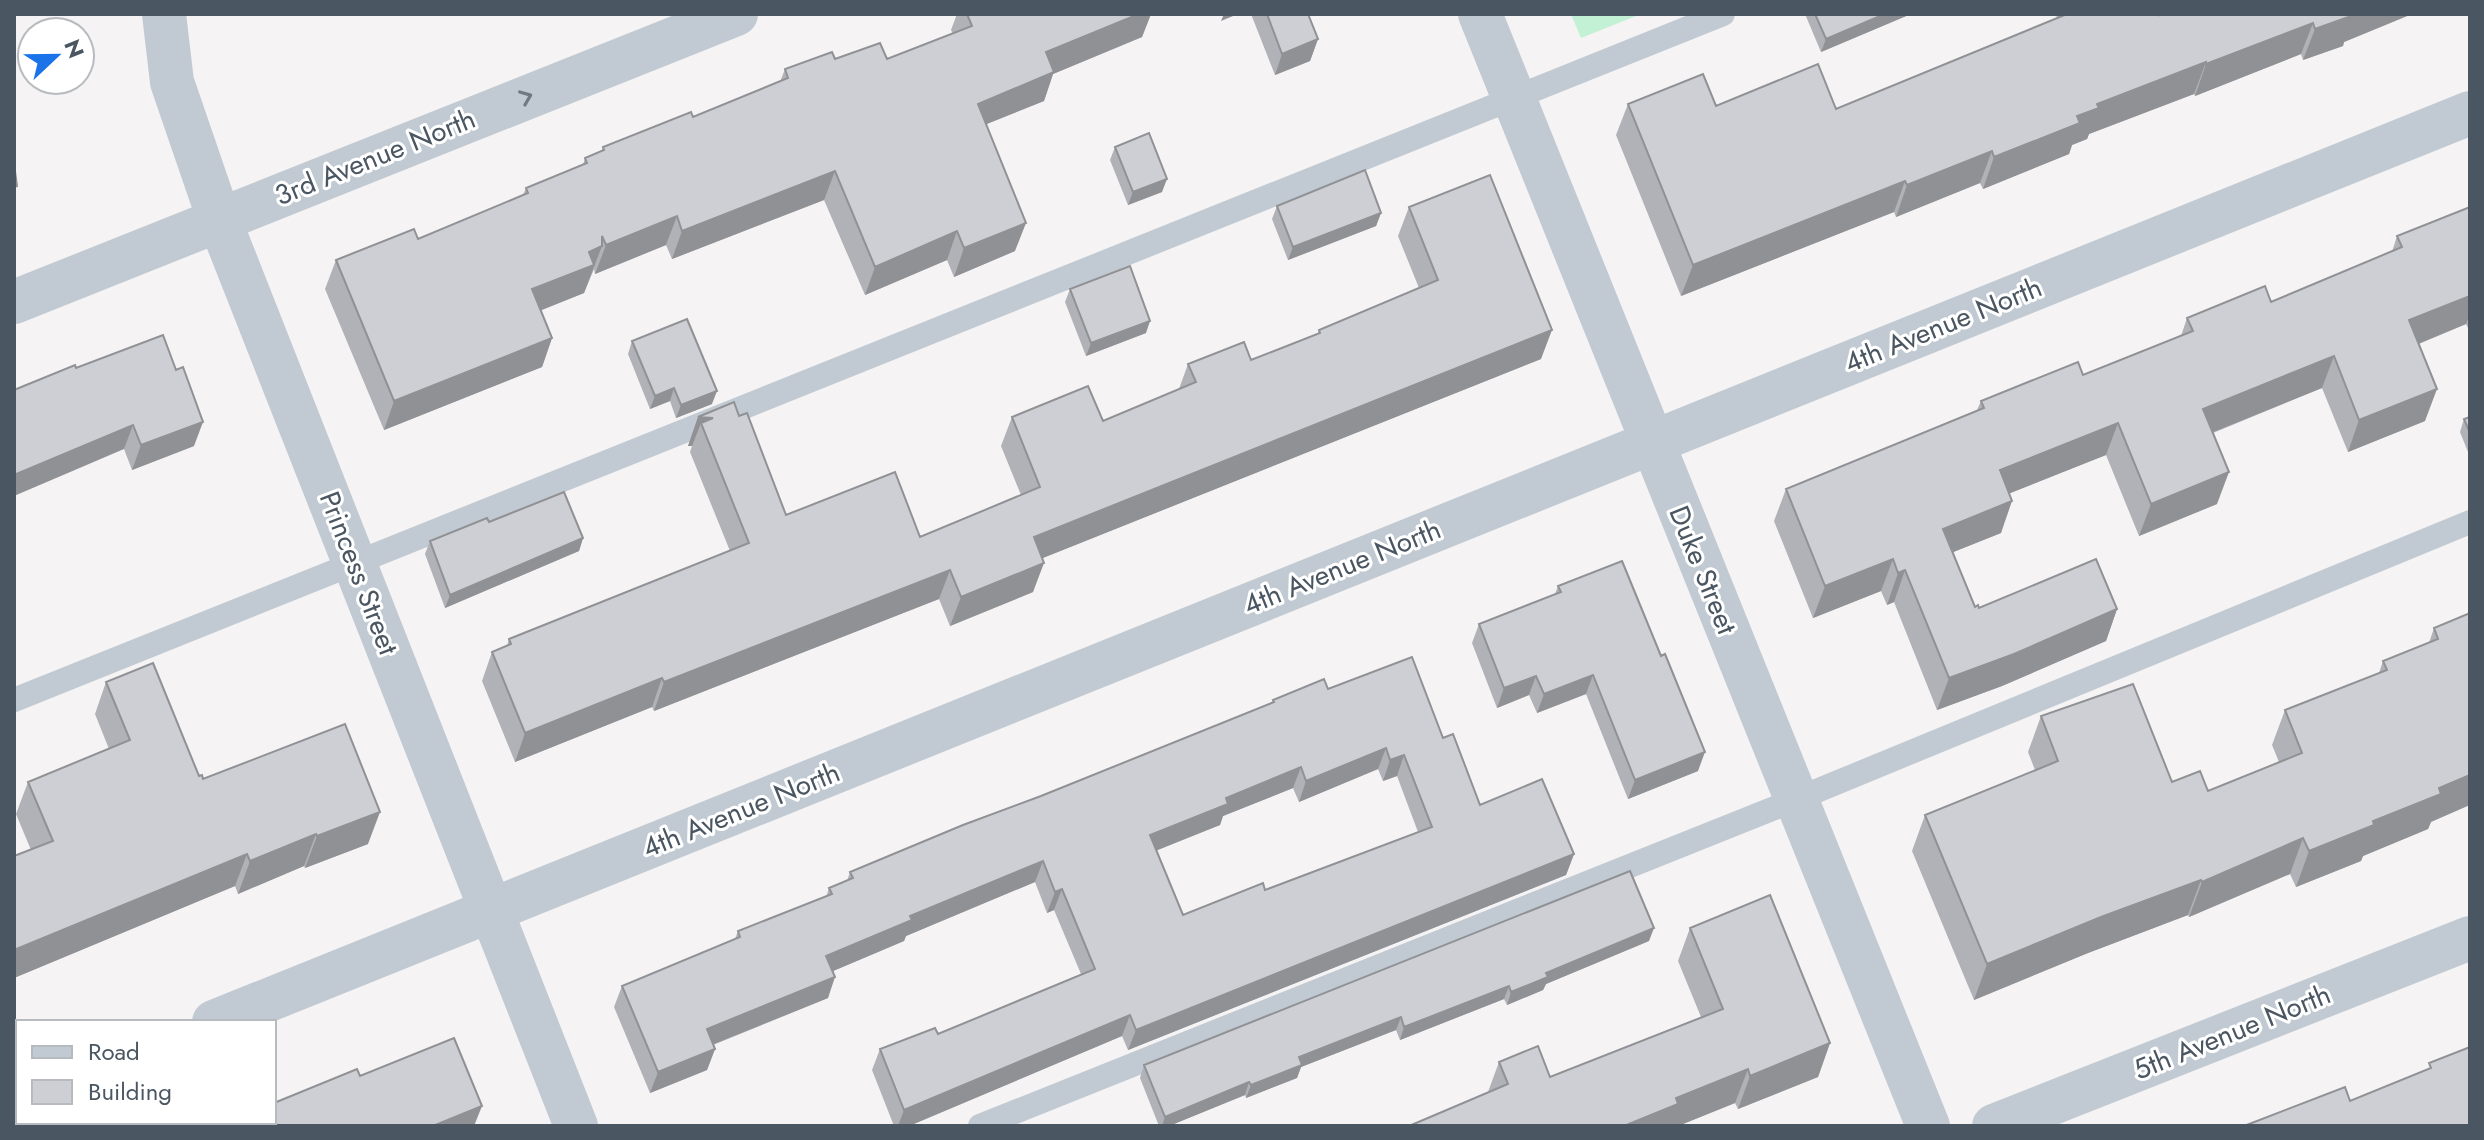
<svg xmlns="http://www.w3.org/2000/svg" width="2484" height="1140" viewBox="0 0 2484 1140" font-family="Jost,sans-serif">
	<style>
		.green { fill: #c3f1d5 }
		.lines { fill: none; stroke-linecap: round; stroke-linejoin: round }
		.service { stroke: #c1cad2; stroke-width: 24 }
		.minor { stroke: #c1cad2; stroke-width: 44 }
		.wall { fill: #b0b2b7; fill-rule: evenodd }
		.shaded-wall { fill: #909195 }
		.building { fill: #cdcfd5; stroke: #909195; stroke-width: 2; fill-rule: evenodd }
		.oneway { stroke: #6e7983 }
		.labels { text-anchor: middle; dominant-baseline: central; stroke-width: 6; stroke-linejoin: round; paint-order: stroke }
		.street-label { font-size: 28px; fill: #4a5661; stroke: #fff }
	</style>
	<rect width="100%" height="100%" fill="#f5f3f3"/>
	<path class="green" d="M1571,14H1641L1581,38Z"/>
	<g class="lines">
		<path class="service" d="M14,700L1723,14
			M980,1126L1797,799L2470,522"/>
		<path class="minor" d="M164,14L172,82L219,219L576,1126
			M1480,14L1928,1126
			M14,302L736,14
			M214,1022L2470,113
			M14,1102L18,1101
			M1994,1126L2470,938"/>
	</g>
	<path class="wall" d="M957,14H1151L1142,37L1053,74L1044,101L986,124L1015,251L954,277L947,260L865,295L824,200L672,259L666,245L595,274L594,269L584,293L541,310L552,338L542,367L384,430L325,289L336,260L418,239L523,195L526,188L583,165L585,158L602,151L603,147L693,117L780,82L785,69L835,59H887L953,34L951,30Z
		M1251,14H1308L1318,39L1310,61L1275,75Z
		M1805,14H1911L1821,52Z
		M2056,14H2159V15L2162,14H2412L2344,42L2343,46L2303,60L2301,54L2195,96L2194,94L2089,134L2087,139L2072,145L2069,154L1983,189L1980,183L1896,217L1894,212L1681,296L1616,135L1628,104L1836,109L2057,18Z
		M1115,147L1162,192L1128,205L1110,160Z
		M1277,206L1381,213L1376,226L1288,260L1272,219Z
		M1409,207L1541,359L1042,558L1033,592L950,626L939,599L654,711L652,707L515,762L482,681L492,652L507,646L509,639L730,551L690,452L692,446H688L698,417L739,416L786,515L920,537L1021,495L1001,446L1012,417L1103,421L1179,389L1188,364L1251,360L1318,334L1319,330L1419,288L1398,236Z
		M2470,207V327L2468,328L2466,324L2419,344L2425,421L2348,452L2322,388L2213,433L2217,504L2139,536L2106,455L2009,493L2001,533L1953,552L1975,607L1979,608L2117,609L2106,641L2002,686L1937,710L1894,602L1887,605L1881,591L1813,618L1774,521L1786,489L1977,410L1981,401L2083,375L2181,336L2187,318L2271,302L2392,252L2397,236Z
		M1070,289L1146,333L1086,356L1065,302Z
		M632,341L712,404L676,418L670,401L650,409L628,354Z
		M76,368L194,446L132,470L124,449Z
		M2470,417V457L2460,432L2464,419Z
		M489,522L583,538L579,551L445,608L425,554L430,541Z
		M1558,586L1698,771L1628,799L1586,694L1537,713L1529,695L1497,708L1472,643L1479,624L1555,594Z
		M2470,613L2431,822L2428,829L2363,856L2361,861L2296,887L2290,874L2189,917L2188,915L2088,953L1974,1000L1912,851L1925,815L2035,770L2028,752L2041,716L2172,782L2208,791L2279,762L2272,745L2285,710L2379,673L2383,661L2429,643L2434,628Z
		M106,682L199,776L203,779L368,844L305,868L304,866L238,894L235,886L14,978V856L31,850L16,814L28,782L109,749L95,714Z
		M1328,689L1443,738L1480,805L1574,854L1566,875L1128,1050L1122,1036L909,1126H894L872,1070L880,1049L938,1034L1081,974L1054,910L1047,913L1035,882L906,936L904,941L833,971L828,998L713,1045L715,1049L707,1070L650,1093L614,1007L622,986L735,939L738,931L826,897L829,888L847,881L850,872L1272,703L1273,700ZM1378,769L1383,781L1397,776L1418,832L1265,890L1183,915L1156,850L1220,825L1223,816L1293,788L1299,802Z
		M1690,928L1830,1043L1818,1077L1738,1109L1735,1103L1678,1126H1409L1488,1092L1499,1062L1550,1077L1701,1017L1678,961Z
		M1649,941L1546,984L1543,990L1507,1005L1504,999L1400,1040L1396,1030L1301,1067L1297,1078L1246,1098L1245,1095L1169,1126H1159L1140,1078L1144,1065Z"/>
	<path class="shaded-wall" d="M1139,14H1151L1142,37L1053,74L1044,101L967,132L978,104L1046,52Z
		M1224,14H1238L1221,21Z
		M1885,14H1911L1821,52L1826,39Z
		M2352,14H2412L2344,42L2343,46L2303,60L2315,29Z
		M2313,23L2301,54L2195,96L2206,64Z
		M1318,39L1310,61L1275,75L1282,54Z
		M2206,62L2194,94L2089,134L2087,139L2072,145L2069,154L1983,189L1994,157L2077,116L2097,104Z
		M1992,151L1980,183L1896,217L1907,185Z
		M835,171L824,200L672,259L682,231Z
		M1167,179L1162,192L1128,205L1133,192Z
		M1905,181L1894,212L1681,296L1693,265Z
		M1381,213L1376,226L1288,260L1293,247Z
		M677,216L666,245L595,274L606,245Z
		M1026,223L1015,251L954,277L964,248Z
		M957,231L947,260L865,295L875,267Z
		M602,246L584,293L522,318L532,289L589,252Z
		M2470,296V314L2466,324L2398,352L2409,320Z
		M1150,321L1146,333L1086,356L1091,343Z
		M1552,330L1541,359L1023,566L1034,537Z
		M552,338L542,367L384,430L394,401Z
		M2334,356L2322,388L2191,441L2203,409Z
		M674,388L670,401L650,409L655,396Z
		M2437,389L2425,421L2348,452L2359,420Z
		M717,391L712,404L676,418L681,405Z
		M698,417L713,418L701,423L692,446H688Z
		M203,422L194,446L132,470L141,445Z
		M2118,423L2106,455L1988,502L2000,470Z
		M133,425L124,449L14,496V475Z
		M2229,472L2217,504L2139,536L2151,504Z
		M2012,501L2001,533L1931,561L1943,529Z
		M583,538L579,551L445,608L450,595Z
		M1893,559L1881,591L1813,618L1825,586Z
		M1044,563L1033,592L950,626L961,597Z
		M950,570L939,599L654,711L664,682Z
		M1905,570L1894,602L1887,605L1898,573Z
		M2117,609L2106,641L2002,686L1937,710L1949,678Z
		M1593,675L1586,694L1537,713L1544,694Z
		M1536,676L1529,695L1497,708L1504,688Z
		M662,678L652,707L515,762L525,733Z
		M1386,748L1378,769L1299,802L1306,781Z
		M1705,752L1698,771L1628,799L1635,780Z
		M1404,755L1397,776L1383,781L1390,760Z
		M1301,767L1293,788L1223,816L1220,825L1143,856L1150,835L1226,798Z
		M2470,775V805L2431,822L2428,829L2363,856L2361,861L2296,887L2309,851L2439,788Z
		M380,812L368,844L305,868L317,836Z
		M316,834L304,866L238,894L250,861Z
		M2303,838L2290,874L2189,917L2202,882Z
		M247,854L235,886L14,978V950Z
		M1574,854L1566,875L1128,1050L1136,1030Z
		M1043,861L1035,882L906,936L904,941L819,977L826,956L910,916Z
		M2201,880L2188,915L2088,953L1974,1000L1987,964L2101,917Z
		M1062,889L1054,910L1047,913L1055,892Z
		M1654,928L1649,941L1546,984L1543,990L1507,1005L1511,992L1546,973Z
		M835,977L828,998L699,1050L707,1029Z
		M1509,986L1504,999L1400,1040L1404,1027Z
		M1130,1015L1122,1036L909,1126H898L904,1110Z
		M1401,1017L1396,1030L1301,1067L1297,1078L1246,1098L1251,1085L1299,1057Z
		M1830,1043L1818,1077L1738,1109L1750,1076Z
		M715,1049L707,1070L650,1093L658,1072Z
		M1748,1069L1735,1103L1678,1126H1624L1676,1098Z
		M1249,1082L1245,1095L1169,1126H1162L1165,1117Z
		M482,1106L474,1126H433Z"/>
	<path class="building" d="M967,14H1139L1046,52L1054,72L978,104L1026,223L964,248L957,231L875,267L835,171L682,231L677,216L606,245L602,236V246L589,252L594,265L532,289L552,338L394,401L336,260L414,229L418,239L528,193L526,188L587,163L585,158L604,150L603,147L691,112L693,117L788,78L785,69L832,52L835,59L880,43L887,59L972,26Z
		M1267,14H1308L1318,39L1282,54Z
		M1815,14H1885L1826,39Z
		M2067,14H2159V15L2162,14H2354V15L2315,29L2313,23L2206,64V62L2097,104L2099,108L2077,116L2080,123L1994,157L1992,151L1907,185L1905,181L1693,265L1628,104L1703,74L1716,106L1818,64L1836,109Z
		M1149,133L1167,179L1133,192L1115,147Z
		M14,164L17,186L14,187Z
		M1365,170L1381,213L1293,247L1277,206Z
		M1490,175L1552,330L1034,537L1044,563L961,597L950,570L664,682L662,678L525,733L492,652L511,644L509,639L749,543L701,423L713,418L698,417L734,402L739,416L747,413L786,515L895,472L920,537L1040,487L1012,417L1088,386L1103,421L1196,382L1188,364L1244,342L1251,360L1320,333L1319,330L1438,280L1409,207Z
		M2470,207V296L2409,320L2437,389L2359,420L2334,356L2203,409L2229,472L2151,504L2118,423L2000,470L2012,501L1943,529L1975,607L1978,605L1979,608L2096,559L2117,609L2014,654L1949,678L1905,570L1898,573L1893,559L1825,586L1786,489L1984,408L1981,401L2078,362L2083,375L2193,331L2187,318L2265,286L2271,302L2402,247L2397,236Z
		M1130,266L1150,321L1091,343L1070,289Z
		M687,319L717,391L681,405L674,388L655,396L632,341Z
		M163,335L176,370L183,367L203,422L141,445L133,425L14,475V390L75,365L76,368Z
		M2470,417V433L2464,419Z
		M564,492L583,538L450,595L430,541L487,518L489,522Z
		M1622,561L1661,656L1665,654L1705,752L1635,780L1593,675L1544,694L1536,676L1504,688L1479,624L1561,592L1558,586Z
		M2470,613V775L2439,788L2441,794L2373,821L2374,825L2309,851L2303,838L2202,882L2201,880L2101,917L1987,964L1925,815L2058,761L2041,716L2133,684L2172,782L2200,771L2208,791L2302,753L2285,710L2387,670L2383,661L2438,639L2434,628Z
		M1412,657L1443,738L1453,734L1480,805L1542,779L1574,854L1136,1030L1130,1015L904,1110L880,1049L935,1028L938,1034L1095,969L1062,889L1055,892L1043,861L910,916L912,920L826,956L835,977L707,1029L715,1049L658,1072L622,986L740,937L738,931L832,894L829,888L853,878L850,872L963,825L1041,796L1274,702L1273,700L1324,679L1328,689ZM1386,748L1390,760L1404,755L1432,827L1265,890L1263,883L1183,915L1150,835L1228,804L1226,798L1301,767L1306,781Z
		M153,663L199,776L202,775L203,779L345,724L380,812L317,836L316,834L250,861L247,854L14,950V856L53,841L28,782L130,740L106,682Z
		M1630,871L1654,928L1546,973L1548,977L1511,992L1509,986L1404,1027L1401,1017L1299,1057L1302,1065L1251,1085L1249,1082L1165,1117L1144,1065Z
		M1770,895L1830,1043L1750,1076L1748,1069L1676,1098L1678,1104L1624,1126H1409L1508,1084L1499,1062L1538,1046L1550,1077L1723,1009L1690,928Z
		M454,1038L482,1106L433,1126H173L183,1122H274V1103L357,1069L360,1076Z
		M2470,1047V1126H2244L2345,1087L2350,1101L2431,1068L2429,1063Z"/>
	<defs><path id="oneway-chevron" d="M-2-3.5L2.5 0L-2 3.5" fill="none" stroke-width="1.6" stroke-linecap="round" stroke-linejoin="round" transform="scale(2)"/></defs>
	<use class="oneway" href="#oneway-chevron" transform="translate(526 97) rotate(-22)"/>
	<g class="labels">
		<g class="street-label">
			<text transform="translate(375 157) rotate(-22)">3rd Avenue North</text>
			<text transform="translate(1943 325) rotate(-22)">4th Avenue North</text>
			<text transform="translate(1342 567) rotate(-22)">4th Avenue North</text>
			<text transform="translate(1703 570) rotate(68)">Duke Street</text>
			<text transform="translate(359 573) rotate(69)">Princess Street</text>
			<text transform="translate(741 810) rotate(-22)">4th Avenue North</text>
			<text transform="translate(2232 1032) rotate(-22)">5th Avenue North</text>
		</g>
	</g>
	<rect width="2484" height="1140" fill="none" stroke="#4a5661" stroke-width="32"/>
	<rect x="16" y="1020" width="260" height="104" fill="#ffffff" stroke="#b7bbc0" stroke-width="2"/>
	<rect x="32" y="1046" width="40" height="12" fill="#c1cad2" stroke="#b7bbc0" stroke-width="2"/>
	<text x="88" y="1060" font-size="24" fill="#4a5661">Road</text>
	<rect x="32" y="1080" width="40" height="24" fill="#cdcfd5" stroke="#b7bbc0" stroke-width="2"/>
	<text x="88" y="1100" font-size="24" fill="#4a5661">Building</text>
	<g transform="translate(56 56) rotate(68)"><circle r="38" fill="#ffffff" stroke="#b7bbc0" stroke-width="2"/>
	<path d="M0-6L14 30L0 20L-14 30Z" fill="#1a73e8"/>
	<text y="-12" font-size="22" font-weight="bold" text-anchor="middle" fill="#4a5661">N</text>
	</g>
</svg>
